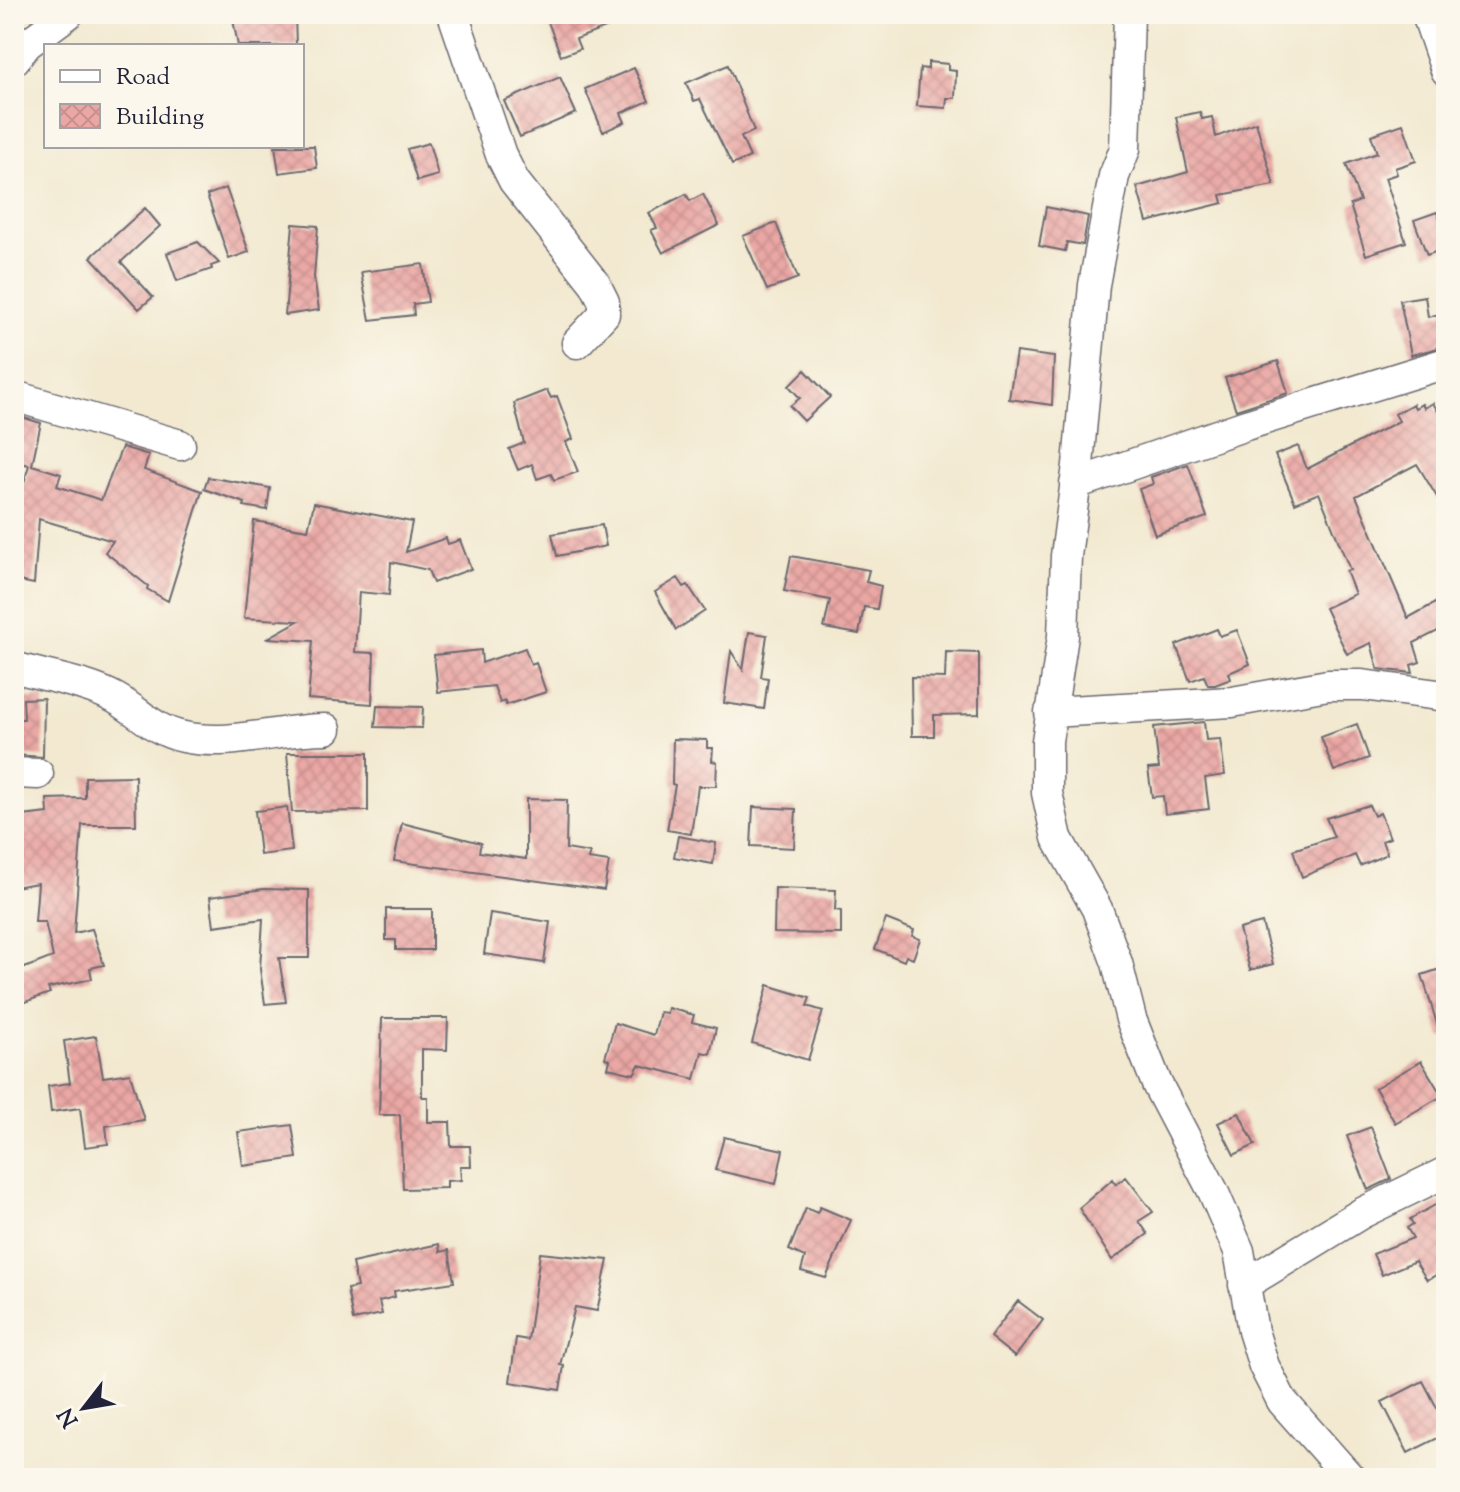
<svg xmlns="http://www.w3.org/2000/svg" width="1460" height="1492" viewBox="0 0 1460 1492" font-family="'Sorts Mill Goudy',serif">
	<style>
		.building { fill: url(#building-cross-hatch) }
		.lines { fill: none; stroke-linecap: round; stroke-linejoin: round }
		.street-casing { stroke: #6b686f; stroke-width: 33 }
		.street { stroke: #fff; stroke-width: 30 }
	</style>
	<defs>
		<pattern id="building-cross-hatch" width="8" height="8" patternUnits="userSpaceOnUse" patternTransform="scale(2)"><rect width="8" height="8" fill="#eaa7a4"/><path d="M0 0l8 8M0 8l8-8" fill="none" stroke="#c88f8e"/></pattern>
	</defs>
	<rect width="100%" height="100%" fill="#fbf7ec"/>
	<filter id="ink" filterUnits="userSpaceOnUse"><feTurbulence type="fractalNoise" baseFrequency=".0125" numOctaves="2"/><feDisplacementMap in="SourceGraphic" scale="16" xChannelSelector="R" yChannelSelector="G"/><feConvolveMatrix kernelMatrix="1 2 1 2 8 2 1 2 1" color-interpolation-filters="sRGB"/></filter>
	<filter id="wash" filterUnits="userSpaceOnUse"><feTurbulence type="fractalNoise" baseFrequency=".006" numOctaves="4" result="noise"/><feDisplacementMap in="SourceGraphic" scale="32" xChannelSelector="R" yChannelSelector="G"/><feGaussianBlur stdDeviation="1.8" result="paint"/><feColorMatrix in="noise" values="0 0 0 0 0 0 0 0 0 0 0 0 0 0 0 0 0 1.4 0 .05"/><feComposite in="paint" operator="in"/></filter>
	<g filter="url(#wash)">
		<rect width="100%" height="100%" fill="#f2e9d0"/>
		<g id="blocks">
			<path class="building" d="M232,14H295L296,46H238Z
				M545,14H637L638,16L576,39L580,49L561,56Z
				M928,62L948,64V70L956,71L955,98H947L946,108L917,106L920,68L928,69Z
				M728,65L754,131L741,137L750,157L732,165L700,99L694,101L686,83Z
				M634,68L649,101L621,113L625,122L603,132L585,89Z
				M560,77L576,113L520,137L504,101Z
				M1200,112L1202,119L1212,117L1216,137L1256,122L1274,185L1221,195L1223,203L1147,222L1137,187L1188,172L1176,117Z
				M1403,124L1416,161L1395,168L1397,174L1385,178L1406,242L1366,255L1350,205L1360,201L1346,164L1377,153L1371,135Z
				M429,143L438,175L417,181L407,149Z
				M275,146H314L317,168L279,173Z
				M226,188L249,252L229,259L207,195Z
				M686,194L690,201L703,194L719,225L663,253L651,230L657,228L649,213Z
				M1046,207L1088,216L1083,245L1067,242L1065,251L1039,246Z
				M145,208L160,226L121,262L153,297L139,309L91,257Z
				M1437,212L1446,236V248L1427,255L1414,220Z
				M776,223L798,278L767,290L743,236Z
				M293,224L318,226L314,277L319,310L285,315Z
				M198,242L219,263L211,266L212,269L177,281L167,253Z
				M423,264L428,302L413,304L414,315L370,320L361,272Z
				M1425,296L1428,317L1446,312V346L1411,355L1400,300Z
				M1016,352L1054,357L1052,405L1009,399Z
				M1278,361L1288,393L1236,410L1225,378Z
				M805,370L830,397L804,421L790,406L800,398L789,386Z
				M547,390L551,398L557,396L573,439L566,442L578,472L554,480L551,474L537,479L532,464L518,470L509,449L524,443L514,403Z
				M1433,403L1446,425V512L1417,464L1356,496L1408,618L1446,597V627L1414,643L1420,662L1411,665L1413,673L1378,669L1371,643L1347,654L1325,608L1355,594L1346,571L1350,570L1319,493L1295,503L1275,455L1298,446L1307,469L1399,421L1395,414L1413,404L1415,408L1422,404L1424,408Z
				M14,415L41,423L32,465L61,474L57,486L101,500L122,447L149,455L144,470L202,491L168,601L147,589L148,586L105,552L113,541L39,519L34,584L14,580V518L29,465L14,461Z
				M1188,464L1207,517L1155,535L1139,489L1153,484L1151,477Z
				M208,477L270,488L267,510L244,506L245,503L204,489Z
				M314,503L412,522L406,552L446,538L448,544L460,540L471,569L433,583L428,570L391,562L389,595L359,592L355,652L374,653L372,704L308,699L313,641L268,638L298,621L244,618L254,521L308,530Z
				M602,525L606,546L557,556L552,534Z
				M791,556L869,570L866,582L881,586L877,609L864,607L859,634L824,628L830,600L784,591Z
				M678,578L684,587L688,585L705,611L676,630L655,592Z
				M1217,629L1220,636L1237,630L1250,664L1229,673L1231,679L1215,685H1208L1204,676L1190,681L1176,645Z
				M749,632L767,635L761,677L768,678L764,709L724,703L731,651L743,670Z
				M525,648L531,665L536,663L546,692L506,705L505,701L500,703L494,686L438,692L434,655L481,650L482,663Z
				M946,652L979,653V714L934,715V736H912L911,677L945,678Z
				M44,698L43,757L15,755L16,719H24L23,699Z
				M377,706L423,707L422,728L375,727Z
				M1204,722L1206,740L1220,739L1225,775L1205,778L1209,809L1165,814L1163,796L1152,797L1148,769L1159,768L1154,727Z
				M1357,724L1369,758L1334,771L1321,737Z
				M673,739L707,740V748H713L712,761L717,762L716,786H698L691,834L667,830L675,785L672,784Z
				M287,753H368V811L292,812Z
				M135,776L136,825H82L74,933L92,929L104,965L90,968L92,979L48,988L50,993L14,1006V972L53,957L45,922H35L38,883L14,887V817L48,813L47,799L85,798V777Z
				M526,799L567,800L566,849L590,853L588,859L609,862L604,890L394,861L402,823L481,843L479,852L526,859Z
				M1369,805L1374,816L1380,813L1390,838L1382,841L1387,854L1360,866L1355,855L1302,877L1293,850L1334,837L1326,818Z
				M287,807L292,851L260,855L255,811Z
				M753,807L796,809L794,848L751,846Z
				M678,836L716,843L713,864L674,857Z
				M775,888L836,890L835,910L841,911V934L774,933Z
				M263,889L309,890V958H279L286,1002L265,1004L260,969L263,919L214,926L210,897Z
				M386,909H432V950H396V940H386Z
				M490,913L550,922L544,963L484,954Z
				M886,919L914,930L912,936L920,939L913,959L906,956L904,961L875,949Z
				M1262,923L1273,964L1250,970L1239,929Z
				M1446,967V1037H1441L1422,975Z
				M768,985L810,998L807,1006L823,1011L808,1060L752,1043Z
				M668,1008L694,1015L692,1022L716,1028L710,1054L702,1052L695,1079L639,1065L634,1074L608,1068L610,1060L605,1058L615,1023L654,1035L660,1012L667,1013Z
				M382,1018H448L447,1050L422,1049V1097H428V1122H450L451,1146H470L471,1166H460L461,1180L447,1181V1188L403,1189L400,1115H379Z
				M96,1036L103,1077L130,1073L144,1120L106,1126L108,1144L85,1147L80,1108L51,1112L48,1086L70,1083L64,1041Z
				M1421,1061L1442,1096L1395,1123L1375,1088Z
				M1239,1113L1255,1145L1234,1155L1218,1123Z
				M292,1125L297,1158L243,1166L238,1132Z
				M1371,1127L1391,1179L1368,1190L1347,1136Z
				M724,1137L783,1150L776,1184L715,1170Z
				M1126,1177L1153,1212L1139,1221L1148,1234L1112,1260L1079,1208L1113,1179L1116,1184Z
				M1446,1199V1270L1427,1280L1415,1261L1382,1275L1373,1254L1413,1238L1407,1228L1413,1224L1410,1219Z
				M820,1207L851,1220L826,1278L801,1271L805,1257L789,1250L806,1208L817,1213Z
				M439,1244L440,1252L449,1250L454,1282L394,1291L395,1297L379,1301L382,1314L353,1320L347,1289L357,1287L352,1263Z
				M540,1253L608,1260L597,1311L575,1307L560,1365L564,1366L560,1390L510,1382L516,1338L528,1340Z
				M1018,1301L1043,1320L1015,1357L990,1337Z
				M1423,1381L1437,1408L1446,1404V1434L1408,1453L1382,1402Z"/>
		</g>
	</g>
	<g filter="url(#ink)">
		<use href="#blocks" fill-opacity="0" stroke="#6b686f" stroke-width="2"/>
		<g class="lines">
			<g class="street-casing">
				<path id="street" d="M453,14L501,155L514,181L595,284L604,302V314L577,343
					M1129,14L1125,149L1114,176L1094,285L1078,465L1066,556L1063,636L1047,741V793L1057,838L1097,909L1117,963L1131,1019L1157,1084L1213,1191L1239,1251L1253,1331L1264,1366L1282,1401L1350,1478
					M1427,14L1446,70
					M14,60L27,44L68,14
					M14,396L180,445
					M1075,484L1246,425L1446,363
					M14,667C46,677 86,682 115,698C140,712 154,731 184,737C231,747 278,729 326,729
					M1050,712L1232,702L1328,685H1362L1446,696
					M14,773L38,774
					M1244,1285L1362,1213L1446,1172"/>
			</g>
			<use href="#street" class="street"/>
		</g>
	</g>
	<rect width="1460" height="1492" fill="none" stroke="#fbf7ec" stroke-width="48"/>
	<rect x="44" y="44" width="260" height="104" fill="#fbf7ec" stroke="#a4a2a5" stroke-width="2"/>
	<rect x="60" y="70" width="40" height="12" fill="#ffffff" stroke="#a4a2a5" stroke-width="2"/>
	<text x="116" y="84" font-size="24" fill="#22223b">Road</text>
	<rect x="60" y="104" width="40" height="24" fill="url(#building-cross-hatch)" stroke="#a4a2a5" stroke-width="2"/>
	<text x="116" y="124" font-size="24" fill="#22223b">Building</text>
	<g transform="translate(84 1408) rotate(239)" stroke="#fbf7ec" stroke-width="6" paint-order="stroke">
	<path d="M0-6L14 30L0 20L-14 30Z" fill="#22223b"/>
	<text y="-12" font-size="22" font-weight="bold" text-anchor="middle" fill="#22223b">N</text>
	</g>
</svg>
